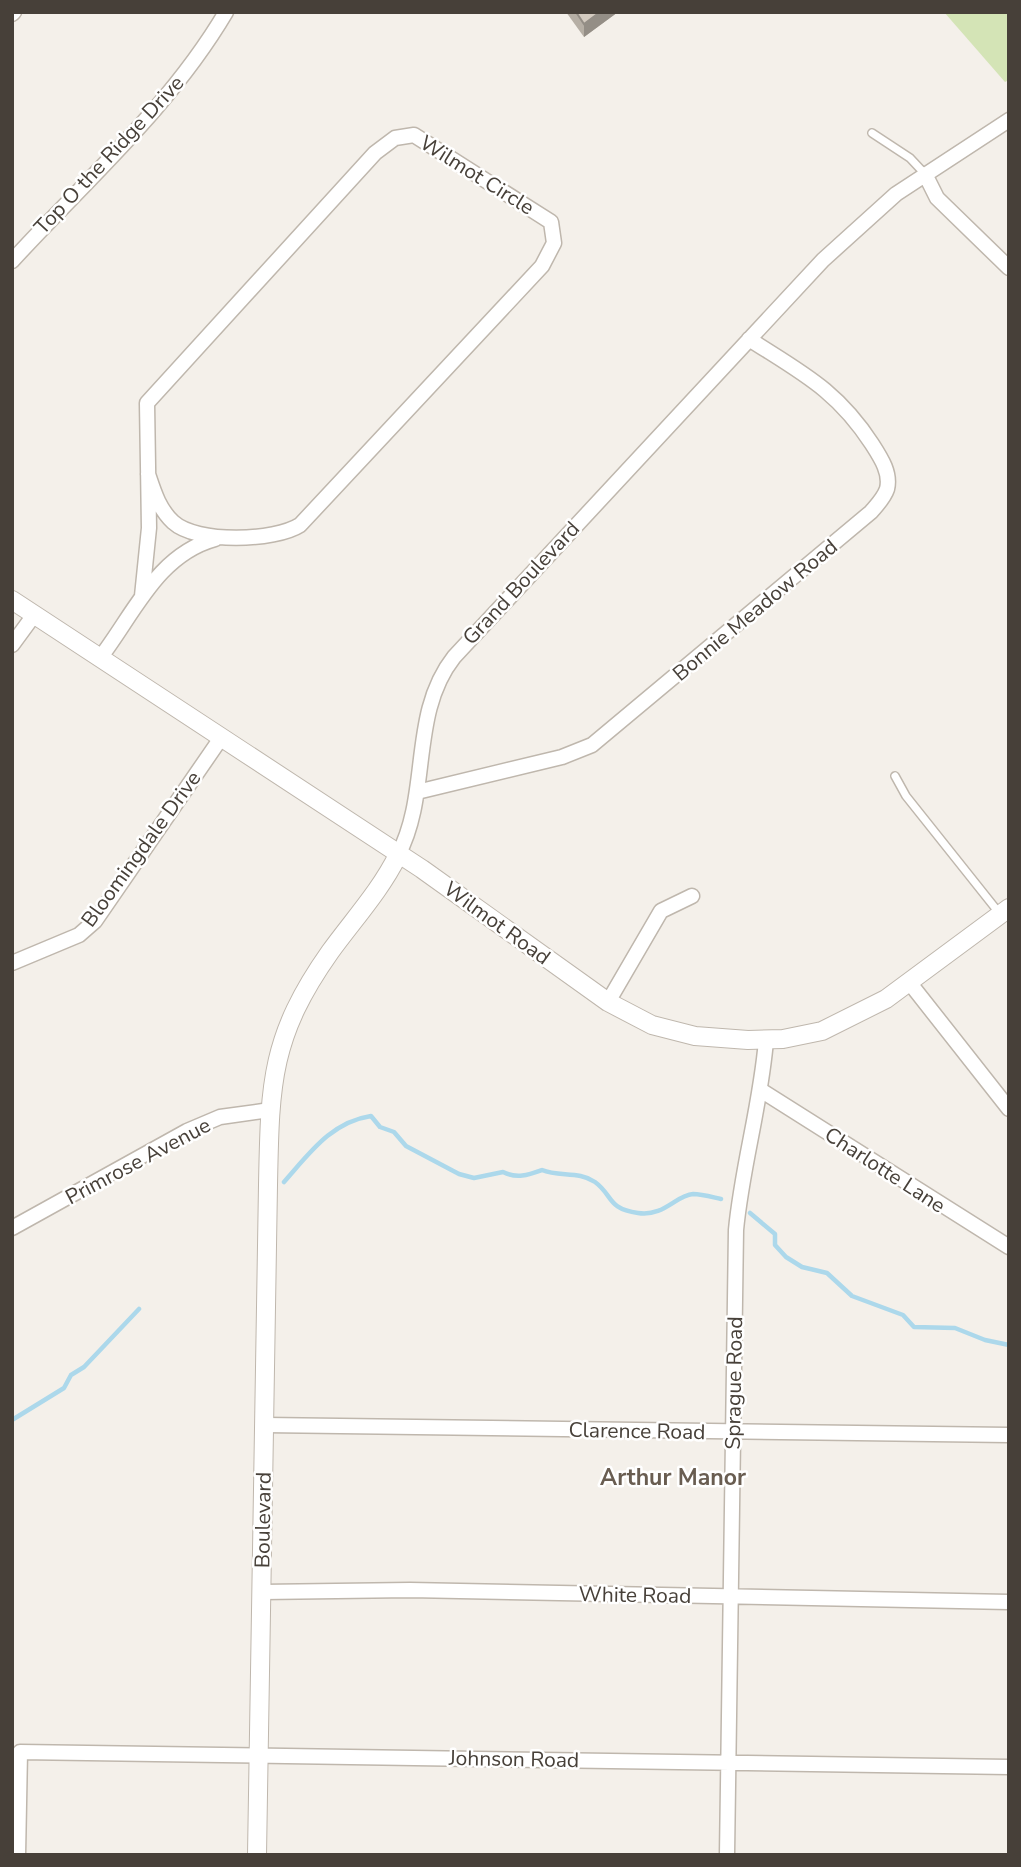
<svg xmlns="http://www.w3.org/2000/svg" width="1021" height="1867" viewBox="0 0 1021 1867" font-family="'Nunito Sans',sans-serif">
	<style>
		.green { fill: #d4e4b6 }
		.lines { fill: none; stroke-linecap: round; stroke-linejoin: round }
		.stream { stroke: #acd8eb; stroke-width: 4.5 }
		.service-casing { stroke: #bfb7ad; stroke-width: 10 }
		.minor-casing { stroke: #bfb7ad; stroke-width: 17 }
		.tertiary-casing { stroke: #bfb7ad; stroke-width: 20 }
		.service { stroke: #fff; stroke-width: 7 }
		.minor { stroke: #fff; stroke-width: 14 }
		.tertiary { stroke: #fff; stroke-width: 18 }
		.wall { fill: #b6afa5 }
		.shaded-wall { fill: #948e86 }
		.building { fill: #d4cbc0; stroke: #948e86; stroke-width: 2 }
		.labels { text-anchor: middle; dominant-baseline: central; stroke-width: 5; stroke-linejoin: round; paint-order: stroke }
		.street-label { font-size: 21px; fill: #474039; stroke: #fff }
		.neighbourhood-label { font-size: 23px; font-weight: bold; fill: #695d51; stroke: #fff }
	</style>
	<rect width="100%" height="100%" fill="#f4f0ea"/>
	<path class="green" d="M944,12H1009V80L1005,82Z"/>
	<g class="lines">
		<path class="stream" d="M284,1182C309,1154 331,1122 371,1116L380,1127L394,1132L406,1146L459,1174L474,1178L503,1172C517,1179 528,1175 542,1170C559,1177 579,1171 595,1182C613,1195 607,1209 638,1213C664,1217 676,1195 693,1194C702,1194 712,1197 721,1199
			M750,1213L775,1234V1245L786,1257L802,1267L827,1273L852,1296L903,1315L914,1327L955,1328L985,1340L1009,1345
			M12,1420L64,1388L71,1375L84,1367L139,1309"/>
		<g class="service-casing">
			<path id="service" d="M872,133L910,158L925,174
				M895,776L906,796L1000,914"/>
		</g>
		<g class="minor-casing">
			<path id="minor" d="M12,14L14,12
				M925,174L937,198L1009,268
				M12,261C86,180 170,107 226,12
				M142,596L149,528L147,403L375,153L395,138L414,135L551,222L554,243L542,266L300,525C275,541 197,544 173,522C159,509 154,492 148,474
				M12,645L34,615
				M100,658C134,614 157,555 215,539
				M417,792L562,757L592,745L871,512C877,505 884,498 887,489C891,473 881,458 872,444C837,390 802,373 749,339
				M398,855C431,793 409,714 454,657L823,260L896,194L1009,120
				M12,963L79,935L95,921L221,738
				M909,982L1009,1109
				M608,1002L661,911L692,896
				M762,1091L1009,1247
				M12,1228L187,1131L220,1117L270,1110
				M265,1425L1009,1435
				M262,1592L410,1590L1009,1602
				M18,1855L20,1752L1009,1767
				M727,1855L736,1230C742,1166 761,1104 766,1040"/>
		</g>
		<g class="tertiary-casing">
			<path id="tertiary" d="M12,600L422,869L608,1002L652,1025L695,1036L748,1040L783,1039L822,1031L886,999L1009,908
				M257,1855L268,1185C270,1084 270,1037 330,952C354,919 380,891 398,855"/>
		</g>
		<use href="#service" class="service"/>
		<use href="#minor" class="minor"/>
		<use href="#tertiary" class="tertiary"/>
	</g>
	<path class="wall" d="M566,12H618L584,37Z"/>
	<path class="shaded-wall" d="M600,12H618L584,37V24Z"/>
	<path class="building" d="M576,12H600L584,24Z"/>
	<g class="labels">
		<g class="street-label">
			<text transform="translate(109 155) rotate(-47)">Top O the Ridge Drive</text>
			<text transform="translate(477 175) rotate(32)">Wilmot Circle</text>
			<text transform="translate(521 583) rotate(-47)">Grand Boulevard</text>
			<text transform="translate(755 610) rotate(-40)">Bonnie Meadow Road</text>
			<text transform="translate(141 849) rotate(-54)">Bloomingdale Drive</text>
			<text transform="translate(497 923) rotate(36)">Wilmot Road</text>
			<text transform="translate(138 1161) rotate(-28)">Primrose Avenue</text>
			<text transform="translate(885 1170) rotate(33)">Charlotte Lane</text>
			<text transform="translate(734 1383) rotate(-89)">Sprague Road</text>
			<text transform="translate(637 1431) rotate(1)">Clarence Road</text>
			<text transform="translate(263 1520) rotate(-89)">Boulevard</text>
			<text transform="translate(635 1595) rotate(1)">White Road</text>
			<text transform="translate(514 1759) rotate(1)">Johnson Road</text>
		</g>
		<g class="neighbourhood-label">
			<text x="673" y="1477">Arthur Manor</text>
		</g>
	</g>
	<rect width="1021" height="1867" fill="none" stroke="#474039" stroke-width="28"/>
</svg>
